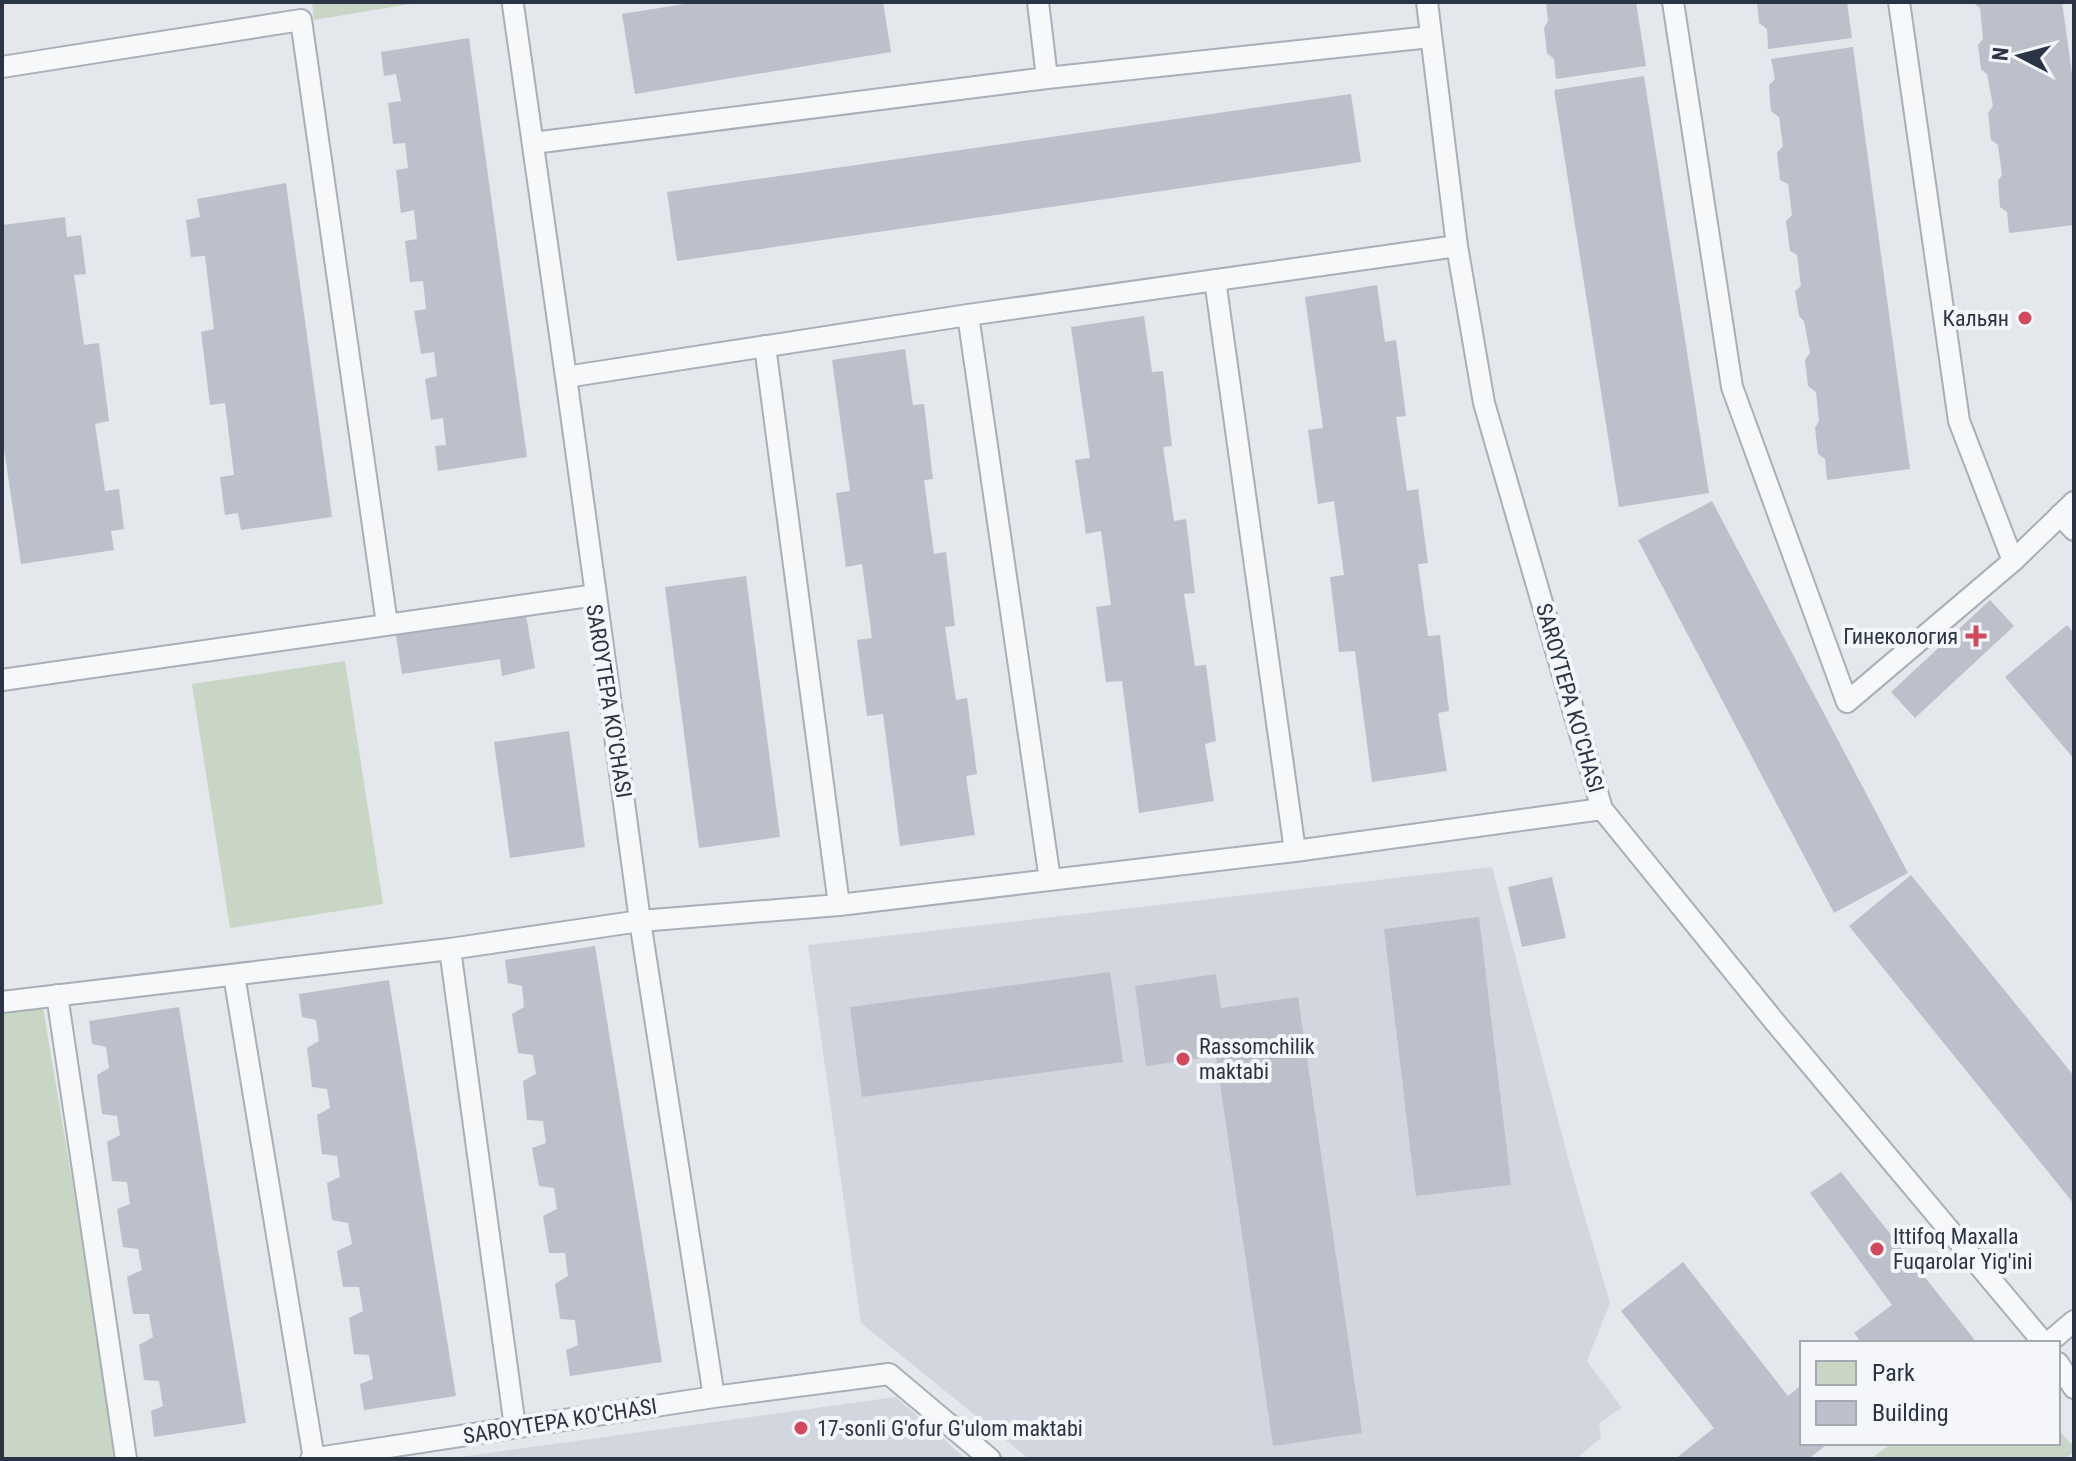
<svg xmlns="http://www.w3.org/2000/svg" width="2076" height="1461" viewBox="0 0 2076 1461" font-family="'Roboto Condensed',sans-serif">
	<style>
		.built { fill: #d2d6de }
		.green { fill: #c9d6c5 }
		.building { fill: #bbc0ca }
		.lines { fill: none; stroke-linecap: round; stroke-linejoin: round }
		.service-casing { stroke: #a9aeb7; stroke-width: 24 }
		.service { stroke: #f7f8fa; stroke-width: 20 }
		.poi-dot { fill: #d1495b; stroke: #f4f6f9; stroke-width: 3 }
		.labels { text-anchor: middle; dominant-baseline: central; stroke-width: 8; stroke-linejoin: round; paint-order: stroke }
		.poi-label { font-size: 22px; fill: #2b3445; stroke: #f4f6f9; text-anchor: start }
		.street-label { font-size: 22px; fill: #2b3445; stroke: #f4f6f9 }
	</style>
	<rect width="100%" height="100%" fill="#e4e7ec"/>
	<path class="built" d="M1492,867L1572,1173L1610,1303L1587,1361L1622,1408L1599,1423L1601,1438L1575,1459H1029L861,1323L808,945Z
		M896,1397L966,1459H445Z"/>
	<path class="green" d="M312,2H422L314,20Z
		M345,661L383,904L230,928L192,684Z
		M42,1002L119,1459H2V1009Z
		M2058,1429L2074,1447V1452L2064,1459H1870L1892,1443H2058Z"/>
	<path class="building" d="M697,2H883L891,52L635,94L622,14Z
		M1546,2H1636L1646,66L1556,79L1554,59L1547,53L1544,28L1548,21Z
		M1757,2H1847L1852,38L1768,49L1767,29L1759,23Z
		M1972,2H2062L2074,88V225L2009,233L2007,212L2000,207L1998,181L2002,175L1998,145L1991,140L1988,113L1993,106L1987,74L1981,69L1978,45L1983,39L1980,8Z
		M469,38L527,457L438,471L435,446L446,445L443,418L431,420L425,379L437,376L434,352L421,354L414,311L426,309L423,281L410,282L405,241L417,239L414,210L401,213L396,170L408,168L405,143L393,144L388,103L401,101L396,74L384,76L381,52Z
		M1853,47L1910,469L1827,480L1825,459L1818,454L1815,428L1819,421L1816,392L1808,386L1805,360L1810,353L1804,321L1799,316L1795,291L1801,286L1797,255L1790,251L1786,221L1792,215L1788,184L1780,180L1777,153L1783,146L1779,117L1771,111L1769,85L1775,79L1771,59Z
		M1644,76L1709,493L1619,507L1554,90Z
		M1351,94L1361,162L677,261L667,192Z
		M286,183L332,517L241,530L238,513L225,515L220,477L234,475L225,403L210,405L201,332L214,329L205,256L191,257L186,220L200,217L197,199Z
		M65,217L67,237L81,235L86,274L74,275L84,345L99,343L109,421L95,424L105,491L119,489L124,529L111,531L114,550L21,564L2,435V225Z
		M1377,285L1385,342L1396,340L1406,416L1396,417L1407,491L1418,489L1428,563L1418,564L1428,636L1440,635L1449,711L1438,713L1447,771L1372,782L1355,651L1339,652L1330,577L1344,575L1334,501L1318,504L1308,430L1323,428L1305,297Z
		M1144,316L1152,372L1163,371L1172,446L1163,447L1174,521L1186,519L1195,593L1184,594L1195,666L1206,665L1216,741L1205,744L1214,801L1139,813L1122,681L1106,682L1096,607L1111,605L1101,531L1086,534L1075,460L1090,458L1071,327Z
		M905,349L913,405L924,404L933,479L924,480L934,554L946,552L955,626L945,627L956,700L967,698L977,774L966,776L975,835L900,846L883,714L867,716L857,640L872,638L862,564L846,567L836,493L850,491L832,360Z
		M1712,501L1908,873L1834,913L1638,540Z
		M746,576L780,837L699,848L665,587Z
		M1990,600L2014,626L1915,718L1891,692Z
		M525,609L535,668L502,676L500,659L402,674L395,630Z
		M2067,625L2074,633V759L2005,677Z
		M569,731L585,847L510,858L494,742Z
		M1911,875L2074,1076V1204L1849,926Z
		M1552,877L1566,938L1522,947L1508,887Z
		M1479,917L1511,1185L1416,1196L1384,929Z
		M595,946L662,1362L570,1376L566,1350L578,1345L575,1320L560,1319L555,1284L568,1276L565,1253H549L543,1216L557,1209L554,1188L539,1186L532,1148L546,1143L543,1121L527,1120L523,1081L536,1074L533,1055L518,1053L512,1014L524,1007L522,986L508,983L505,960Z
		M1110,972L1123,1062L862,1097L850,1007Z
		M1216,974L1221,1008L1298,997L1362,1433L1273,1446L1216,1056L1146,1066L1135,986Z
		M389,980L456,1396L364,1410L360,1384L373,1379L369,1355L354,1354L349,1318L363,1311L359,1287H343L337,1251L352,1244L348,1223L332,1220L327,1183L340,1177L337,1156L322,1154L317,1115L330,1108L327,1089L312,1087L307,1048L319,1041L316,1020L302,1017L299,994Z
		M179,1007L246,1423L154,1437L151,1411L163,1406L159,1381L144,1380L139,1345L153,1337L149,1314H133L127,1277L142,1270L138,1249L123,1247L117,1209L130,1204L127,1182L112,1181L107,1142L120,1135L117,1116L102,1114L97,1075L109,1068L106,1047L92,1044L89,1021Z
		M1841,1172L1974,1339L1969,1343H1862L1854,1333L1892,1305L1810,1193Z
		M1683,1262L1788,1396L1800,1386L1802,1389V1443H1829L1808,1459H1675L1714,1428L1621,1311Z"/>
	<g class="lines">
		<g class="service-casing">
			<path id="service" d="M1038,2L1047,78
				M1427,2L1457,246L1484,403L1602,809L1774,1021L2044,1343
				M1673,2L1732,387L1847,702L2013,561L2074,502
				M1899,2L1959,421L2013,561
				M513,5L566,377L968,315L1457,246
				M2,67L301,20L387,624
				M533,143L1047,78L1430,37
				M1215,280L1295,851
				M968,315L1050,880
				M765,346L839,905
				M566,377L596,595
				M2060,515L2074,530
				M2,680L596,595L640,921L714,1397
				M450,949L515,1427
				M234,975L314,1459
				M57,995L126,1459
				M2,1002L450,949L640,921L839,905L1295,851L1602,809
				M2048,1343L2074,1321
				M2058,1363L2074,1388
				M311,1459L714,1397L889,1374L990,1459"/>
		</g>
		<use href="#service" class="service"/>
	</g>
	<g class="poi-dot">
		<circle cx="2025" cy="318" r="8"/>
		<path d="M1972 624h8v8h8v8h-8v8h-8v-8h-8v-8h8z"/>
		<circle cx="1183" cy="1059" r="8"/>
		<circle cx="1877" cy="1249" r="8"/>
		<circle cx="801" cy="1428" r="8"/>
	</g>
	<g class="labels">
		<g class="poi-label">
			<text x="2009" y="318" text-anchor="end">Кальян</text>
			<text x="1958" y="636" text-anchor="end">Гинекология</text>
			<text x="1199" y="1046">Rassomchilik<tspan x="1199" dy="25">maktabi</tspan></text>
			<text x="1893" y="1236">Ittifoq Maxalla<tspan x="1893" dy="25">Fuqarolar Yig'ini</tspan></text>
			<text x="817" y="1428">17-sonli G'ofur G'ulom maktabi</text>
		</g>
		<g class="street-label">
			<text transform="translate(1570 698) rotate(74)">SAROYTEPA KO'CHASI</text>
			<text transform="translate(609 701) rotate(81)">SAROYTEPA KO'CHASI</text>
			<text transform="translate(560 1421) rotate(-9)">SAROYTEPA KO'CHASI</text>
		</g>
	</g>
	<rect width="2076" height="1461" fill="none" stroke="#2b3445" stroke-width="8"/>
	<rect x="1800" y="1341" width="260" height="104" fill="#f4f6f9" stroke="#a4a8b1" stroke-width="2"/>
	<rect x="1816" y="1361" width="40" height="24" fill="#c9d6c5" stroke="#a4a8b1" stroke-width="2"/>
	<text x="1872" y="1381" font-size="24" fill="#2b3445">Park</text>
	<rect x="1816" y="1401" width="40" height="24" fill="#bbc0ca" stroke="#a4a8b1" stroke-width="2"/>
	<text x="1872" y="1421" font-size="24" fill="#2b3445">Building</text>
	<g transform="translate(2020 56) rotate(276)" stroke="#f4f6f9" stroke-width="6" paint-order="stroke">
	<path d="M0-6L14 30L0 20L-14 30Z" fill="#2b3445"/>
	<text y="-12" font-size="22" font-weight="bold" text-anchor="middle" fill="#2b3445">N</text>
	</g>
</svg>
